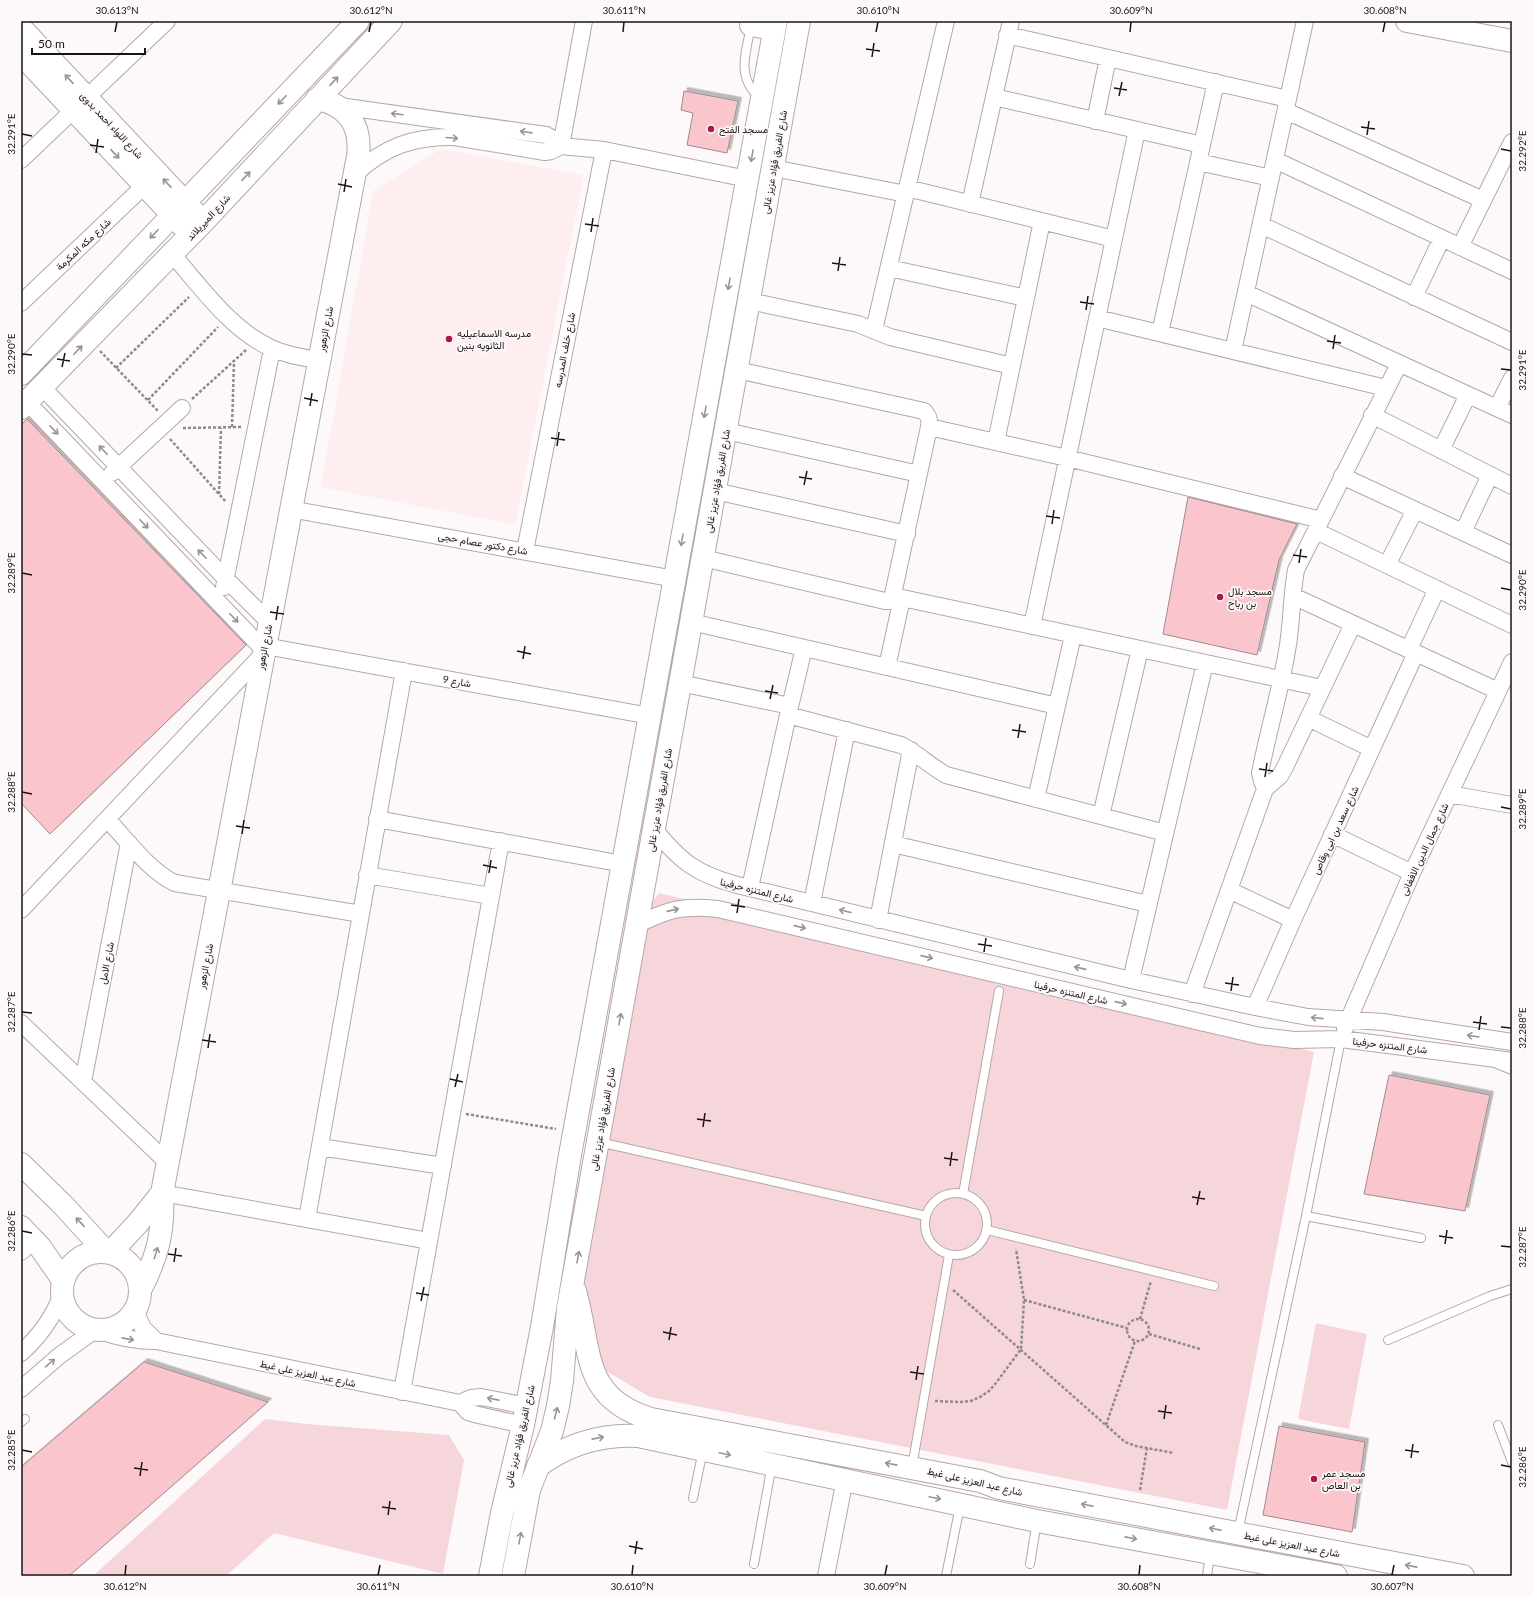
<svg xmlns="http://www.w3.org/2000/svg" width="1533" height="1597" viewBox="0 0 1533 1597" font-family="Lato,Vazirmatn,sans-serif">
	<style>
		.built { fill: #feeef0 }
		.green { fill: #f6d6da }
		.building { fill: #fbc5cd; stroke: #9d8c8f; filter: url(#shadow) }
		.lines { fill: none; stroke-linecap: round; stroke-linejoin: round }
		.lane-casing { stroke: #b7a6a8; stroke-width: 10 }
		.street-casing { stroke: #b7a6a8; stroke-width: 18 }
		.secondary-casing { stroke: #b7a6a8; stroke-width: 24 }
		.path { stroke: #8e898a; stroke-width: 2.5; stroke-dasharray: 3 2; stroke-linecap: butt }
		.lane { stroke: #fff; stroke-width: 8 }
		.street { stroke: #fff; stroke-width: 16 }
		.secondary { stroke: #fff; stroke-width: 22 }
		.oneway { stroke: #989595 }
		.ticks { fill: none; stroke: #191314; stroke-width: 1.5 }
		.poi-dot { fill: #ab184a; stroke: #fdf9fa; stroke-width: 1.5 }
		.labels { text-anchor: middle; dominant-baseline: central; stroke-width: 3.5; stroke-linejoin: round; paint-order: stroke }
		.street-label { font-size: 10px; fill: #191314; stroke: #fdf9fa }
		.poi-label { font-size: 10px; fill: #191314; stroke: #fdf9fa; text-anchor: start }
		.neatline { fill: none; stroke: #191314; stroke-width: 1.5 }
		.ticks-label { font-size: 10px; text-anchor: middle; fill: #191314 }
	</style>
	<defs>
		<filter id="shadow"><feDropShadow dx="3.5" dy="-3.5" stdDeviation="0" flood-color="#0004"/></filter>
	</defs>
	<rect width="100%" height="100%" fill="#fdf9fa"/>
	<path class="built" d="M441,149L584,175L515,525L321,487L373,191Z"/>
	<path class="green" d="M659,893L1314,1052L1227,1510L650,1397L606,1371L585,1315L582,1284L651,904Z
		M1316,1323L1367,1334L1349,1429L1298,1419Z
		M265,1419L307,1424L449,1435L464,1460L443,1574L274,1533L226,1576H93Z"/>
	<path class="building" d="M684,91L738,101L727,153L687,145L693,113L681,110Z
		M27,419L246,645L50,834L21,803V425Z
		M1188,497L1297,524L1279,560L1257,655L1163,634Z
		M1389,1075L1490,1095L1465,1211L1364,1194Z
		M144,1362L268,1402L69,1576H21V1467Z
		M1279,1426L1365,1442L1352,1532L1263,1515Z"/>
	<g class="lines">
		<g class="lane-casing">
			<path id="lane" d="M751,26C746,52 736,77 759,97
				M1497,1064L1512,1070
				M599,1142L926,1216
				M925 1224a31 31 0 1 1 62 0a31 31 0 1 1-62 0Z
				M963,1194L999,991
				M1306,1216L1421,1238
				M987,1230L1214,1286
				M1388,1340L1490,1296L1512,1289
				M21,1422L25,1419
				M1498,1425L1512,1462
				M912,1467L949,1255
				M693,1498L703,1450
				M1238,1532L1306,1216L1341,1039
				M754,1564L772,1464
				M1030,1564L1037,1521
				M946,1576L960,1506
				M1207,1576L1210,1554"/>
		</g>
		<g class="street-casing">
			<path id="street" d="M1007,35L1288,99
				M994,97L1202,145
				M339,106L546,135L557,141L561,146
				M1286,111L1483,200
				M1095,121L1108,58
				M561,146L584,21
				M21,160L167,21
				M1275,160L1512,271
				M1198,162L1271,178
				M773,168L906,194
				M354,175C384,147 413,136 454,137L545,152L551,151L561,146L604,150L748,179
				M907,188L1114,239
				M970,204L1011,21
				M1261,225L1512,342
				M1460,247L1512,142
				M172,254C202,288 230,329 271,348C286,355 303,358 319,360
				M889,268L1026,298
				M1246,293L1512,415
				M1414,297L1442,238
				M749,301L858,324L890,337L1012,366
				M21,303L145,185
				M1097,318L1386,388
				M874,330L946,21
				M1160,333L1216,82
				M1233,351L1305,21
				M42,387L225,578L269,622
				M27,402L264,650
				M1497,408L1512,378
				M1372,415L1512,486
				M929,427L1067,458L1321,520
				M726,431L919,474
				M996,442L1042,221
				M1441,450L1468,395
				M112,473L182,408
				M1342,476L1512,555
				M715,491L907,534
				M290,509L675,579
				M1316,531L1512,625
				M1463,532L1490,475
				M525,551L604,150
				M703,558L885,601H889L892,599L929,427C930,420 929,416 924,411L737,370
				M1387,565L1415,510
				M224,587L272,349
				M893,596L1322,688
				M1293,596L1498,691
				M691,622L1057,706
				M1032,626L1137,130
				M265,646L650,716
				M1409,649L1437,589
				M887,667L902,598
				M680,683L790,706
				M788,715L901,745C917,753 930,766 946,775L1165,833
				M1308,718L1372,749
				M1265,789L1262,781L1260,773C1268,732 1280,692 1287,651C1292,624 1291,597 1296,570L1399,364
				M1449,794L1512,805
				M1036,799L1073,635
				M1101,816L1140,649
				M107,819C126,839 150,872 175,883L361,914
				M377,819L623,864
				M654,829C680,861 696,874 737,885L1131,980L1255,1007L1308,1017L1383,1022L1512,1042
				M1332,834L1412,873
				M893,844L1148,904
				M367,875L491,896
				M750,888L788,715L804,648
				M1229,890L1293,920
				M812,903L847,730
				M21,910L263,654
				M878,920L911,750
				M637,925C668,909 684,905 718,909L1260,1036L1294,1040L1341,1039L1512,1061
				M1131,980L1205,663
				M1192,994L1265,789L1280,776L1285,767L1353,624
				M1255,1007L1293,920L1416,653
				M21,1023L168,1163
				M1345,1028L1412,873L1512,662
				M83,1082L129,843
				M320,1147L443,1166
				M162,1193L429,1241
				M307,1219L404,671
				M21,1252L34,1240
				M135,1311L143,1328L156,1341
				M101,1331C119,1338 136,1341 156,1341L460,1403L471,1398L481,1397L527,1406
				M21,1353C40,1336 53,1318 62,1294
				M21,1389L59,1356L95,1330
				M402,1392L501,841
				M460,1403L468,1412L474,1414L523,1425
				M826,1576L845,1479"/>
		</g>
		<g class="secondary-casing">
			<path id="secondary" d="M1407,21L1512,41
				M751,25L774,29
				M21,28L194,212
				M21,54L182,225
				M21,374L358,21
				M21,408L203,222L391,21
				M21,1164L63,1205L105,1251
				M21,1227L40,1247L63,1280
				M62 1291a39 39 0 1 1 78 0a39 39 0 1 1-78 0Z
				M111,1252L138,1223L162,1193
				M141,1288C158,1256 164,1230 162,1193L358,156C362,125 347,105 317,99
				M575,1291C592,1349 580,1398 651,1419L980,1481L999,1488L1463,1576
				M538,1466C568,1444 600,1434 638,1436L1037,1521L1336,1576
				M490,1576L502,1513L523,1425L542,1327L570,1155L776,21
				M513,1576L529,1490L552,1431L558,1406L562,1381L568,1308L799,21"/>
		</g>
		<path class="path" d="M100,351L158,411
			M116,368L189,297
			M192,399L246,350
			M148,400L218,327
			M232,427L234,362
			M183,428L242,427
			M170,439L226,502
			M219,494L221,428
			M466,1114L556,1129
			M953,1290L1125,1442L1136,1446L1174,1453
			M1024,1300L1127,1328
			M1140,1319L1151,1281
			M1127 1330a11 11 0 1 1 22 0a11 11 0 1 1-22 0Z
			M1149,1334L1200,1349
			M935,1401L960,1402L971,1401L980,1397L989,1391L996,1383L1021,1349L1024,1300L1016,1249
			M1106,1425L1135,1341
			M1140,1490L1147,1448"/>
		<use href="#lane" class="lane"/>
		<use href="#street" class="street"/>
		<use href="#secondary" class="secondary"/>
	</g>
	<defs><path id="oneway-shaft" d="M-6 0H5M1.5-3L5.5 0L1.5 3" fill="none" stroke-width="1.6" stroke-linecap="round" stroke-linejoin="round"/></defs>
	<g class="oneway">
		<use href="#oneway-shaft" transform="translate(69 79) rotate(-133)"/>
		<use href="#oneway-shaft" transform="translate(334 81) rotate(-47)"/>
		<use href="#oneway-shaft" transform="translate(282 100) rotate(134)"/>
		<use href="#oneway-shaft" transform="translate(397 114) rotate(-173)"/>
		<use href="#oneway-shaft" transform="translate(526 132) rotate(-172)"/>
		<use href="#oneway-shaft" transform="translate(452 138) rotate(5)"/>
		<use href="#oneway-shaft" transform="translate(115 154) rotate(47)"/>
		<use href="#oneway-shaft" transform="translate(752 156) rotate(100)"/>
		<use href="#oneway-shaft" transform="translate(246 176) rotate(-47)"/>
		<use href="#oneway-shaft" transform="translate(167 183) rotate(-133)"/>
		<use href="#oneway-shaft" transform="translate(154 234) rotate(134)"/>
		<use href="#oneway-shaft" transform="translate(729 284) rotate(100)"/>
		<use href="#oneway-shaft" transform="translate(78 350) rotate(-46)"/>
		<use href="#oneway-shaft" transform="translate(705 412) rotate(100)"/>
		<use href="#oneway-shaft" transform="translate(54 430) rotate(46)"/>
		<use href="#oneway-shaft" transform="translate(103 450) rotate(-134)"/>
		<use href="#oneway-shaft" transform="translate(144 524) rotate(46)"/>
		<use href="#oneway-shaft" transform="translate(682 540) rotate(100)"/>
		<use href="#oneway-shaft" transform="translate(202 554) rotate(-134)"/>
		<use href="#oneway-shaft" transform="translate(234 618) rotate(46)"/>
		<use href="#oneway-shaft" transform="translate(673 910) rotate(-13)"/>
		<use href="#oneway-shaft" transform="translate(845 911) rotate(-166)"/>
		<use href="#oneway-shaft" transform="translate(800 927) rotate(13)"/>
		<use href="#oneway-shaft" transform="translate(927 957) rotate(13)"/>
		<use href="#oneway-shaft" transform="translate(1080 968) rotate(-167)"/>
		<use href="#oneway-shaft" transform="translate(1121 1003) rotate(13)"/>
		<use href="#oneway-shaft" transform="translate(1317 1018) rotate(-174)"/>
		<use href="#oneway-shaft" transform="translate(620 1019) rotate(-80)"/>
		<use href="#oneway-shaft" transform="translate(1473 1036) rotate(-171)"/>
		<use href="#oneway-shaft" transform="translate(80 1222) rotate(-133)"/>
		<use href="#oneway-shaft" transform="translate(156 1253) rotate(-73)"/>
		<use href="#oneway-shaft" transform="translate(578 1257) rotate(-80)"/>
		<use href="#oneway-shaft" transform="translate(128 1339) rotate(11)"/>
		<use href="#oneway-shaft" transform="translate(50 1363) rotate(-39)"/>
		<use href="#oneway-shaft" transform="translate(493 1399) rotate(-169)"/>
		<use href="#oneway-shaft" transform="translate(556 1413) rotate(-75)"/>
		<use href="#oneway-shaft" transform="translate(598 1438) rotate(-11)"/>
		<use href="#oneway-shaft" transform="translate(725 1454) rotate(12)"/>
		<use href="#oneway-shaft" transform="translate(891 1464) rotate(-169)"/>
		<use href="#oneway-shaft" transform="translate(935 1498) rotate(12)"/>
		<use href="#oneway-shaft" transform="translate(1087 1505) rotate(-169)"/>
		<use href="#oneway-shaft" transform="translate(1215 1529) rotate(-169)"/>
		<use href="#oneway-shaft" transform="translate(520 1538) rotate(-80)"/>
		<use href="#oneway-shaft" transform="translate(1131 1538) rotate(11)"/>
		<use href="#oneway-shaft" transform="translate(1411 1566) rotate(-169)"/>
	</g>
	<path class="ticks" d="M115,32L117,22M369,32L371,22M623,32L624,22M876,32L878,22M1130,32L1131,22M1383,32L1385,22M866,49L880,51M872,57L874,43M1114,88L1127,90M1119,96L1122,82M1361,127L1375,129M22,134L32,136M1367,135L1369,121M90,145L104,147M1501,149L1511,151M96,153L98,139M338,184L352,187M344,192L346,179M585,224L599,226M591,232L593,218M832,263L846,265M838,271L840,257M1080,302L1094,304M1086,310L1088,296M1327,341L1341,343M1333,349L1335,335M22,354L32,355M57,359L70,361M62,367L65,353M1501,369L1511,370M304,398L318,401M310,406L312,393M551,438L565,440M557,446L559,432M799,477L812,479M804,485L807,471M1046,516L1060,518M1052,524L1054,510M1293,555L1307,557M1299,563L1301,549M22,573L32,575M1501,588L1511,590M270,612L284,614M276,620L278,606M517,651L531,654M523,659L525,646M765,691L778,693M770,699L773,685M1012,730L1026,732M1018,738L1020,724M1259,769L1273,771M1265,777L1267,763M22,792L32,794M1501,807L1511,809M236,826L250,828M242,834L244,820M483,865L497,868M489,873L491,860M731,905L745,907M737,913L739,899M978,944L992,946M984,952L986,938M1225,983L1239,985M1231,991L1233,977M22,1012L32,1013M1473,1022L1487,1024M1501,1027L1511,1028M1479,1030L1481,1016M202,1040L216,1042M208,1048L210,1034M450,1079L463,1082M455,1087L458,1074M697,1119L711,1121M703,1127L705,1113M944,1158L958,1160M950,1166L952,1152M1192,1197L1205,1199M1197,1205L1200,1191M22,1231L32,1233M1439,1236L1453,1238M1445,1244L1447,1230M1501,1246L1511,1247M168,1254L182,1256M174,1262L176,1248M416,1293L429,1295M421,1301L424,1287M663,1332L677,1335M669,1340L671,1327M910,1372L924,1374M916,1380L918,1366M1158,1411L1172,1413M1164,1419L1166,1405M22,1450L32,1452M1405,1450L1419,1452M1411,1458L1413,1444M1501,1465L1511,1467M134,1468L148,1470M140,1476L142,1462M382,1507L396,1509M388,1515L390,1501M629,1546L643,1549M635,1554L637,1541M125,1575L126,1565M378,1575L380,1565M632,1575L633,1565M885,1575L887,1565M1139,1575L1140,1565M1392,1575L1394,1565"/>
	<g class="poi-dot">
		<circle cx="711" cy="129" r="4"/>
		<circle cx="449" cy="339" r="4"/>
		<circle cx="1220" cy="597" r="4"/>
		<circle cx="1314" cy="1479" r="4"/>
	</g>
	<g class="labels">
		<g class="street-label">
			<text transform="translate(112 125) rotate(47)">شارع اللواء احمد بدوى</text>
			<text transform="translate(774 162) rotate(-80)">شارع الفريق فؤاد عزيز غالى</text>
			<text transform="translate(208 217) rotate(-47)">شارع الميريلاند</text>
			<text transform="translate(83 244) rotate(-43)">شارع مكه المكرمة</text>
			<text transform="translate(325 329) rotate(-79)">شارع الزهور</text>
			<text transform="translate(564 350) rotate(-79)">شارع خلف المدرسه</text>
			<text transform="translate(717 481) rotate(-80)">شارع الفريق فؤاد عزيز غالى</text>
			<text transform="translate(483 543) rotate(10)">شارع دكتور عصام حجى</text>
			<text transform="translate(264 647) rotate(-79)">شارع الزهور</text>
			<text transform="translate(457 681) rotate(10)">شارع 9</text>
			<text transform="translate(659 800) rotate(-80)">شارع الفريق فؤاد عزيز غالى</text>
			<text transform="translate(1335 830) rotate(-65)">شارع سعد بن ابى وقاص</text>
			<text transform="translate(1424 849) rotate(-65)">شارع جمال الدين الافغانى</text>
			<text transform="translate(757 890) rotate(14)">شارع المتنزه حرفينا</text>
			<text transform="translate(106 963) rotate(-79)">شارع الامل</text>
			<text transform="translate(205 966) rotate(-79)">شارع الزهور</text>
			<text transform="translate(1071 992) rotate(13)">شارع المتنزه حرفينا</text>
			<text transform="translate(1390 1045) rotate(7)">شارع المتنزه حرفينا</text>
			<text transform="translate(602 1119) rotate(-80)">شارع الفريق فؤاد عزيز غالى</text>
			<text transform="translate(308 1373) rotate(12)">شارع عبد العزيز على غيط</text>
			<text transform="translate(519 1436) rotate(-77)">شارع الفريق فؤاد عزيز غالى</text>
			<text transform="translate(975 1481) rotate(13)">شارع عبد العزيز على غيط</text>
			<text transform="translate(1292 1544) rotate(11)">شارع عبد العزيز على غيط</text>
		</g>
		<g class="poi-label">
			<text x="719" y="129">مسجد الفتح</text>
			<text x="457" y="333">مدرسه الاسماعيليه<tspan x="457" dy="12">الثانويه بنين</tspan></text>
			<text x="1228" y="591">مسجد بلال<tspan x="1228" dy="12">بن رباح</tspan></text>
			<text x="1322" y="1473">مسجد عمر<tspan x="1322" dy="12">بن العاص</tspan></text>
		</g>
	</g>
	<rect width="1533" height="1597" fill="none" stroke="#fdf9fa" stroke-width="44"/>
	<path d="M32 48v6h113v-6" fill="none" stroke="#191314" stroke-width="2"/>
	<text x="38" y="48" font-size="12" fill="#191314" stroke="#fdf9fa" stroke-width="3" paint-order="stroke">50 m</text>
	<rect x="22" y="22" width="1489" height="1553" class="neatline"/>
	<g class="ticks-label">
		<text x="117" y="14">30.613°N</text>
		<text x="371" y="14">30.612°N</text>
		<text x="624" y="14">30.611°N</text>
		<text x="878" y="14">30.610°N</text>
		<text x="1131" y="14">30.609°N</text>
		<text x="1385" y="14">30.608°N</text>
		<text transform="translate(11 134) rotate(-90)" y="4">32.291°E</text>
		<text transform="translate(1522 151) rotate(-90)" y="4">32.292°E</text>
		<text transform="translate(11 354) rotate(-90)" y="4">32.290°E</text>
		<text transform="translate(1522 370) rotate(-90)" y="4">32.291°E</text>
		<text transform="translate(11 573) rotate(-90)" y="4">32.289°E</text>
		<text transform="translate(1522 590) rotate(-90)" y="4">32.290°E</text>
		<text transform="translate(11 792) rotate(-90)" y="4">32.288°E</text>
		<text transform="translate(1522 809) rotate(-90)" y="4">32.289°E</text>
		<text transform="translate(11 1012) rotate(-90)" y="4">32.287°E</text>
		<text transform="translate(1522 1028) rotate(-90)" y="4">32.288°E</text>
		<text transform="translate(11 1231) rotate(-90)" y="4">32.286°E</text>
		<text transform="translate(1522 1247) rotate(-90)" y="4">32.287°E</text>
		<text transform="translate(11 1450) rotate(-90)" y="4">32.285°E</text>
		<text transform="translate(1522 1467) rotate(-90)" y="4">32.286°E</text>
		<text x="125" y="1590">30.612°N</text>
		<text x="378" y="1590">30.611°N</text>
		<text x="632" y="1590">30.610°N</text>
		<text x="885" y="1590">30.609°N</text>
		<text x="1139" y="1590">30.608°N</text>
		<text x="1392" y="1590">30.607°N</text>
	</g>
</svg>
